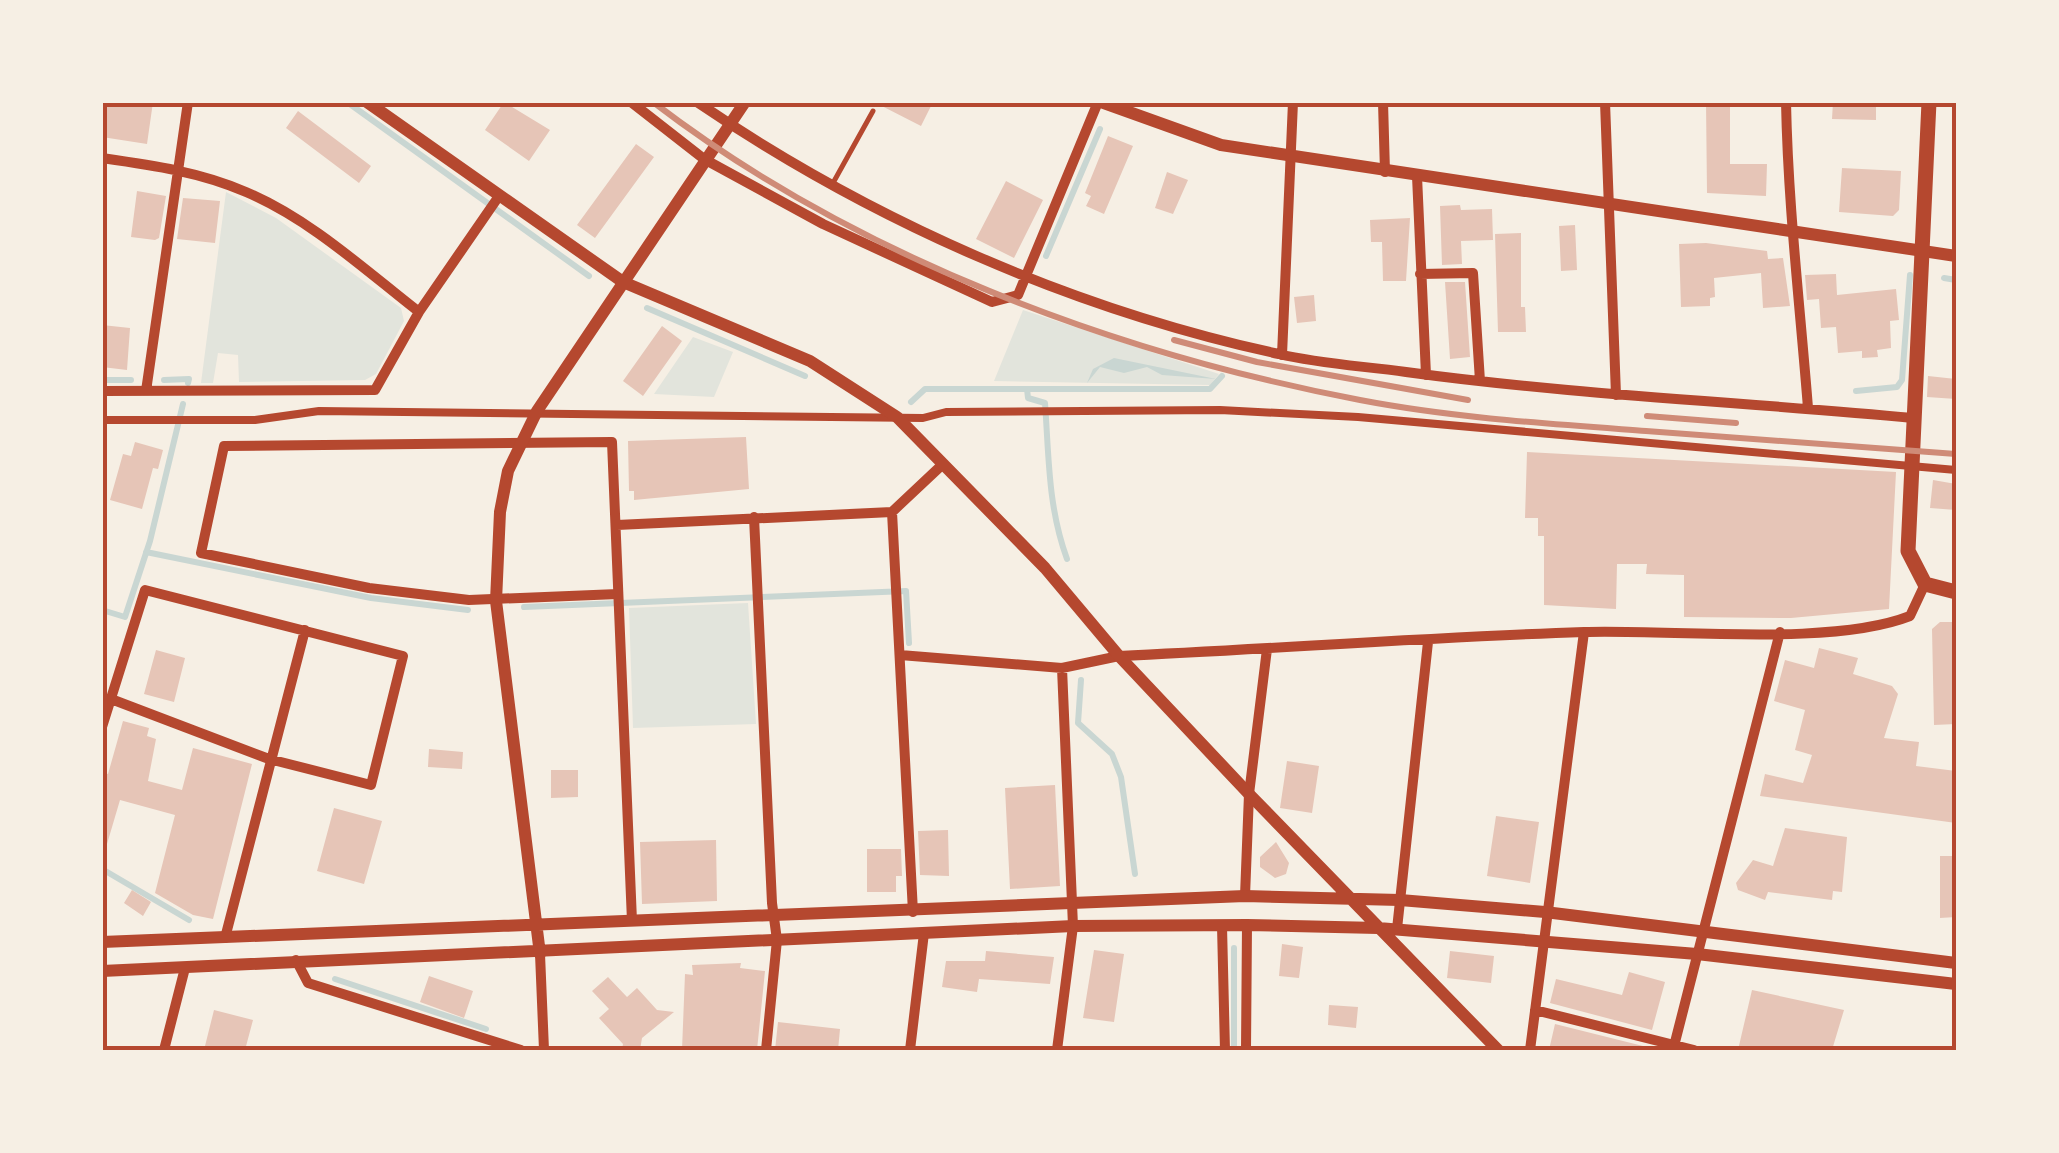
<svg xmlns="http://www.w3.org/2000/svg" width="2059" height="1153" viewBox="0 0 2059 1153" font-family="'Nunito Sans',sans-serif">
	<style>
		.green { fill: #e2e4dc }
		.water { fill: #c9d6d2 }
		.lines { fill: none; stroke-linecap: round; stroke-linejoin: round }
		.stream { stroke: #c9d6d2; stroke-width: 6 }
		.building { fill: #e6c5b7 }
		.service { stroke: #b5482f; stroke-width: 5 }
		.pedestrian { stroke: #b5482f; stroke-width: 8 }
		.minor { stroke: #b5482f; stroke-width: 10 }
		.tertiary { stroke: #b5482f; stroke-width: 12 }
		.secondary { stroke: #b5482f; stroke-width: 15 }
		.rail { stroke: #cf8b77; stroke-width: 6 }
		.neatline { fill: none; stroke: #b5482f; stroke-width: 4 }
	</style>
	<rect width="100%" height="100%" fill="#f6efe4"/>
	<path class="green" d="M226,192L276,218L401,308L404,321L376,374L365,380L239,382L238,355L218,353L213,383H201Z
		M1023,310L1219,374L1210,385L994,381Z
		M693,337L733,352L714,397L654,394Z
		M748,603L756,724L633,728L629,608Z"/>
	<path class="water" d="M1114,358L1216,379L1162,375L1147,367L1124,373L1100,367L1087,383L1093,369Z"/>
	<g class="lines">
		<path class="stream" d="M347,102L589,276
			M1046,256L1100,129
			M1944,278L1956,280
			M647,308L805,376
			M102,380H131
			M164,380L189,379L188,383
			M1027,389L1028,398L1045,403C1049,458 1048,507 1067,559
			M1856,391L1897,387L1902,380L1910,275
			M911,402L925,389H1210L1222,376
			M146,552L371,598L468,610
			M524,607L906,591L909,643
			M102,610L125,617L150,541L183,404
			M1081,680L1078,723L1112,754L1121,777L1135,874
			M102,869L189,920
			M1234,948V1050
			M335,979L486,1029"/>
	</g>
	<path class="building" d="M102,102H153L147,144L102,137Z
		M504,102L550,130L529,161L485,130Z
		M874,102H933L921,126Z
		M1706,102H1730V164H1767L1766,196L1707,193Z
		M1833,102H1876V120L1832,119Z
		M298,111L371,166L359,183L286,128Z
		M1108,136L1133,146L1104,214L1086,206L1091,196L1085,193Z
		M636,144L654,157L595,238L577,225Z
		M1842,168L1901,171L1899,210L1893,216L1839,212Z
		M1167,172L1188,180L1173,214L1155,208Z
		M1006,181L1043,200L1014,258L976,239Z
		M137,191L166,196L159,238L155,240L131,237Z
		M183,198L220,201L215,243L177,239Z
		M1460,205L1461,210L1492,209L1493,240L1461,241L1462,264L1442,265L1440,206Z
		M1410,218L1406,281H1383L1382,242H1371L1370,220Z
		M1575,225L1577,270L1561,271L1559,226Z
		M1521,233V307H1525L1526,332H1498L1495,234Z
		M1706,243L1767,251L1768,259L1783,258L1790,306L1763,308L1761,273L1714,278L1715,297L1710,298V306L1681,307L1679,244Z
		M1836,274L1837,295L1896,289L1899,320L1890,321L1891,348L1877,350L1878,357L1862,358V351L1838,353L1836,327L1821,328L1819,299L1807,300L1805,275Z
		M1445,282H1465L1470,357L1450,359Z
		M1314,295L1316,321L1297,323L1294,297Z
		M102,325L130,328L127,370L102,367Z
		M662,326L682,341L643,396L623,381Z
		M1928,376L1956,379V399L1927,397Z
		M746,437L749,489L634,500V491H629L628,441Z
		M135,442L163,450L158,469L153,468L142,509L110,500L123,454L131,456Z
		M1527,452L1896,472L1889,609L1791,618L1684,617V575L1646,574L1647,564H1617L1616,609L1544,605V536H1538V518H1525Z
		M1933,480L1956,484V510L1930,508Z
		M1940,622H1956V724L1934,725L1932,629Z
		M1819,648L1858,658L1853,674L1892,686L1898,694L1884,738L1919,742L1916,766L1956,771V823L1760,796L1765,774L1803,783L1812,755L1795,750L1805,710L1774,701L1785,660L1814,668Z
		M156,650L185,658L174,702L144,694Z
		M123,721L149,728L147,736L156,739L148,781L182,790L193,748L252,764L213,919L193,915L155,893L175,815L120,800L107,844H102V772L108,774Z
		M429,749L463,752L462,769L428,767Z
		M1287,761L1319,766L1312,813L1280,808Z
		M551,770H578V797L551,798Z
		M1055,785L1060,886L1010,889L1005,788Z
		M334,808L382,821L364,884L317,871Z
		M1496,816L1539,822L1530,883L1487,876Z
		M1785,828L1847,837L1842,892L1833,891L1832,900L1768,892L1765,900L1738,890L1736,883L1753,860L1773,866Z
		M948,830L949,876L920,875L918,831Z
		M716,840L717,901L642,904L640,842Z
		M1276,842L1289,863L1286,874L1275,878L1260,867V857Z
		M867,849H901L902,876H896V892H867Z
		M1940,856H1956V917L1940,918Z
		M132,890L151,902L143,916L124,903Z
		M1282,944L1303,947L1299,978L1279,976Z
		M1094,950L1124,954L1114,1022L1083,1018Z
		M986,951L1054,957L1050,984L979,979L977,992L942,987L946,961H985Z
		M1450,951L1494,956L1491,983L1447,978Z
		M741,963L740,968L765,971L757,1050H682L685,974L693,975L692,965Z
		M1629,972L1665,982L1652,1030L1550,1003L1556,979L1622,995Z
		M429,976L473,991L464,1018L420,1002Z
		M608,977L627,997L637,988L657,1010L674,1012L642,1038L640,1050L622,1049L623,1044L599,1018L609,1009L592,991Z
		M1752,990L1844,1010L1832,1050H1738Z
		M1329,1005L1358,1007L1356,1028L1328,1025Z
		M214,1010L253,1020L245,1050H204Z
		M778,1022L840,1029L838,1050H775Z
		M1555,1024L1647,1047L1646,1050H1549Z"/>
	<g class="lines">
		<path class="service" d="M833,183L873,111"/>
		<path class="pedestrian" d="M102,420H255L319,411L923,418L946,412L1220,410L1358,417L1956,470"/>
		<path class="minor" d="M631,102L704,159L823,224L992,302L1018,295L1098,102
			M697,102C872,221 1072,309 1279,354C1320,364 1364,366 1406,372C1574,395 1744,402 1913,418
			M1383,102L1385,172
			M1605,102L1616,395
			M1786,102C1788,205 1800,306 1808,408
			M102,158C151,165 201,172 246,192C310,219 365,270 419,312
			M1417,176L1426,375
			M1420,274L1473,273L1480,381
			M1282,355L1293,102
			M102,391L375,390L419,312L499,196
			M146,391L188,102
			M892,512L913,912
			M754,517L772,903L777,940L766,1050
			M617,525L892,512L943,464
			M618,594L469,600L369,588L201,553L224,446L612,442L632,921
			M900,655L1062,668L1119,656C1274,649 1429,637 1584,632C1673,629 1831,647 1910,616L1925,584
			M102,727L145,590L403,656L371,785L269,759L111,699
			M1245,896L1249,794L1267,649
			M1222,926L1225,1050
			M1397,929L1428,642
			M225,938L305,630
			M540,954L544,1050
			M296,960L308,983L521,1050
			M1535,1010L1694,1050
			M164,1050L185,968
			M910,1050L924,933
			M1057,1050L1073,926L1062,668
			M1246,1050L1247,925
			M1530,1050L1584,632
			M1673,1050L1780,632"/>
		<path class="tertiary" d="M367,102L623,282L810,361L897,417L1045,568L1119,656L1249,794L1498,1050
			M1101,102L1221,145L1956,256
			M102,942L1245,896L1400,900L1545,912L1956,963
			M540,954L496,601L500,512L508,471L537,411L745,102
			M102,971L1073,926L1247,925L1378,928L1697,954L1956,984"/>
		<path class="secondary" d="M1929,102L1908,551L1925,584L1956,592"/>
		<path class="rail" d="M653,102C854,256 1114,353 1360,400C1454,418 1551,424 1646,431C1750,439 1853,447 1956,454
			M1174,340L1257,362L1468,400
			M1647,416L1736,423"/>
	</g>
	<rect width="2059" height="1153" fill="none" stroke="#f6efe4" stroke-width="210"/>
	<rect x="105" y="105" width="1849" height="943" class="neatline"/>
</svg>
